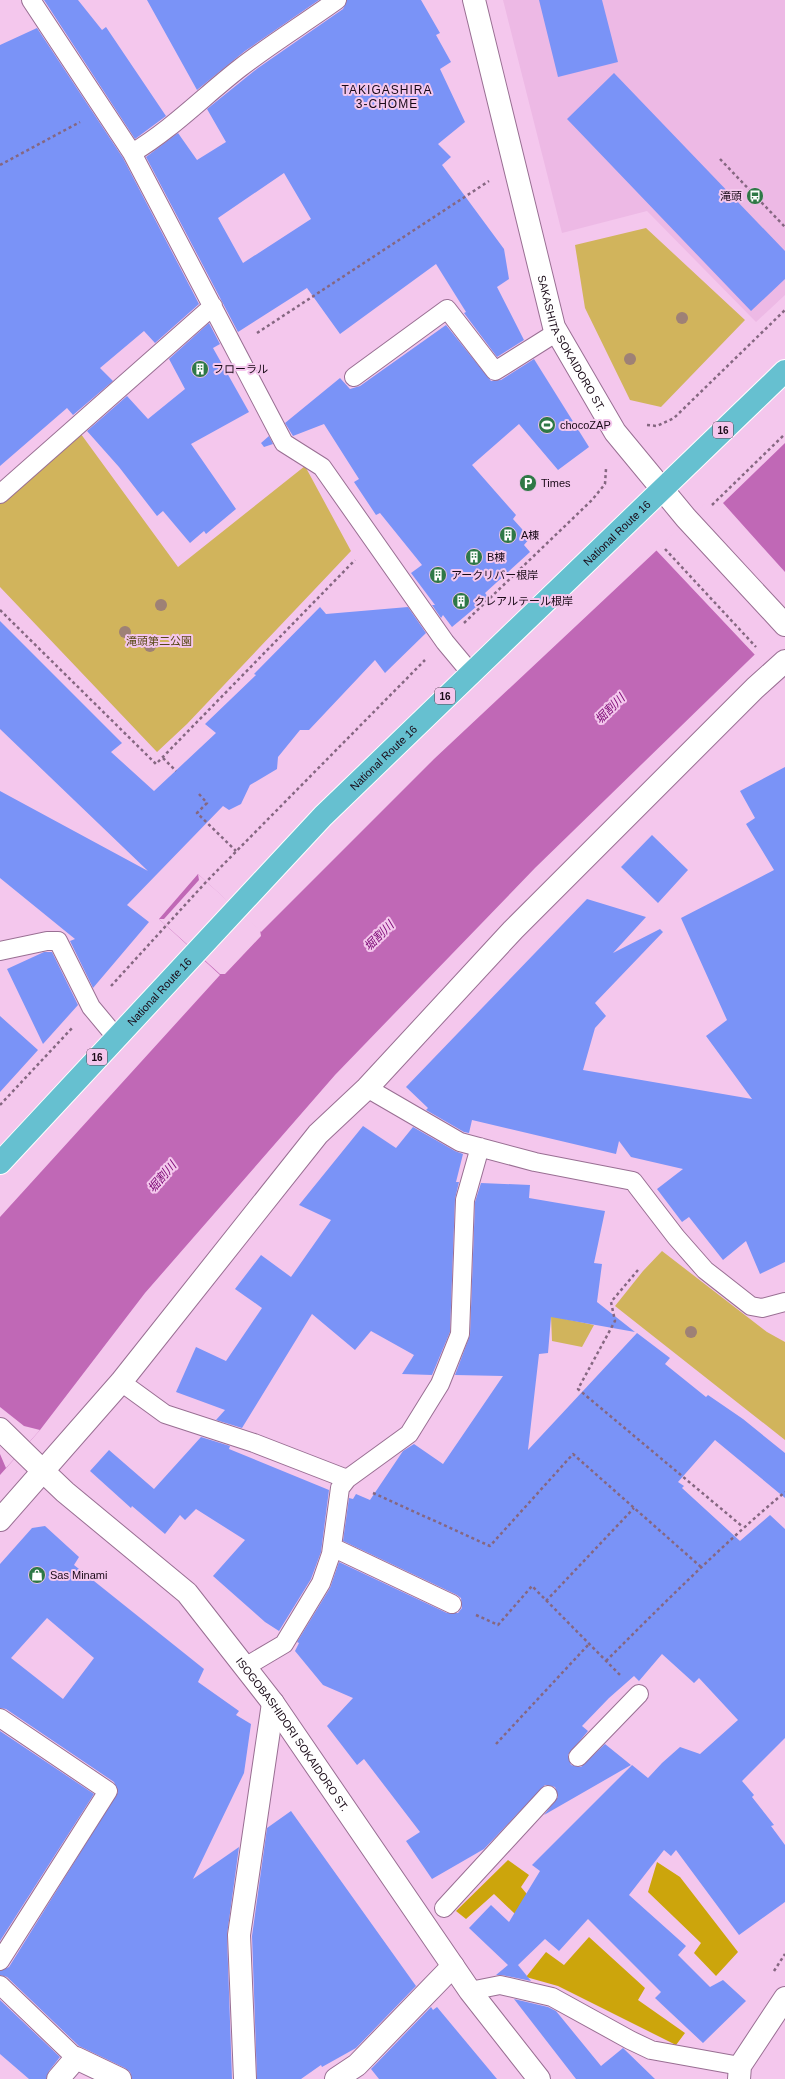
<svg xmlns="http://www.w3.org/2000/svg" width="785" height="2079" viewBox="0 0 785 2079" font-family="Arial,'Noto Sans JP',sans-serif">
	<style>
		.built { fill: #edb9e5 }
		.green { fill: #d1b45c }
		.forest { fill: #cca50c }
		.water { fill: #c068b6 }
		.pier { fill: #f4c7ed }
		.building { fill: #7a93f7; fill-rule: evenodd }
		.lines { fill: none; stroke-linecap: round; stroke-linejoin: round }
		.service-casing { stroke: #996f93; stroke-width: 20 }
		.minor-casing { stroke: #996f93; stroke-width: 24 }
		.tertiary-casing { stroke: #996f93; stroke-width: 24 }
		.trunk-casing { stroke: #fff; stroke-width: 24 }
		.path { stroke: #856781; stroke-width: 2.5; stroke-dasharray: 3 3; stroke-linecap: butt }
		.service { stroke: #fff; stroke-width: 18 }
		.minor { stroke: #fff; stroke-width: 22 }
		.tertiary { stroke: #fff; stroke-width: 22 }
		.trunk { stroke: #66c0d0; stroke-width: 22 }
		.tree { fill: #9e8176 }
		.labels { text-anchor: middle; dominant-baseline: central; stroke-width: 4; stroke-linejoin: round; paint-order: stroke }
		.shield { fill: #f4c7ed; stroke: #5b4357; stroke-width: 1 }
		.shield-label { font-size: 10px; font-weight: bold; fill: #190a17 }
		.poi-label { font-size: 11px; fill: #190a17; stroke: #f4c7ed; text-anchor: start }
		.street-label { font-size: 11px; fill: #190a17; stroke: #f4c7ed }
		.park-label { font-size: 11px; fill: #584815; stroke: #f4c7ed }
		.neighbourhood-label { font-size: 12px; letter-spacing: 1px; fill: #190a17; stroke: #f4c7ed }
		.water-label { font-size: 12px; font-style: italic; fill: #7a0673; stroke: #f4c7ed }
	</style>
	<rect width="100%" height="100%" fill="#f4c7ed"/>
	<path class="built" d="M503,0H785V295L756,322L647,211L562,233Z"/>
	<path class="green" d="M646,228L745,320L661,407L630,400L585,308L575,245Z
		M78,430L178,567L305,466L351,551L187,724L157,752L0,587V500Z
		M662,1251L767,1332L785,1342V1440L615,1306L643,1271Z
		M551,1316L594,1325L582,1347L552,1341Z"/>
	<path class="forest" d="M508,1860L529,1875L521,1887L548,1919L535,1933L494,1894L466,1919L456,1911Z
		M657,1862L680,1877L738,1952L716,1976L694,1953L701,1943L648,1892Z
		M589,1937L645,1988L638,2000L685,2033L676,2045L558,1986L526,1977L546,1952L564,1965Z"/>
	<path class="water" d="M785,430V625L535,868L335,1075L145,1293L40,1430L0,1475V1217L220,975L159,919L198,874L261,932L434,759Z"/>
	<path class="pier" d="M785,428V443L723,503L785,572V628L756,656L656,550Z
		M198,874L260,930L261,936L225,974H220L159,919H164L199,880Z
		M0,1407L24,1426L40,1430L6,1468L0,1454Z"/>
	<path class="building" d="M44,0H78L102,30L106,27L166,116L135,139Z
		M147,0H319L245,51L197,90Z
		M347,0H421L440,33L436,35L451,62L440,69L465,122L438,144L451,157L442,165L504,249L509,279L497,287L524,340L497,357L464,313L466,312L436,264L340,334L307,288L238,332L146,157L178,133L197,160L226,142L207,109L258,68L343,9ZM284,173L311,219L243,263L218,218Z
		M539,0H602L618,62L558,77Z
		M37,28L123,158L199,304L155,343L144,331L100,368L113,381L73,415L67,408L0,466V45Z
		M614,73L785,251V279L751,311L567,119Z
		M209,323L220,344L213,348L249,412L191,444L236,509L206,534L204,531L190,543L163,511L157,516L119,467L87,431L127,396L148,419L185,389L169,359Z
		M446,325L491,381L501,380L534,359L589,447L558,470L519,424L472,465L516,515L513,519L530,538L524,545L530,552L485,593L488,597L452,627L443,615L441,618L432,605H435L411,573L422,565L380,513L376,515L354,482L359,479L324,424L293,436L285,423L340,378L350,389L360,386Z
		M269,436L273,444L264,447L261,443Z
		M320,607L326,614L408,607L426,633L385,673L375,660L309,730H300L278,757L277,769L250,785L241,804L229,810L223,806L127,905L149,922L93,988L70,941L75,939L0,878V791L148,871L0,729V621L122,743L111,752L154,791L216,733L205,724L256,675L254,674Z
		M785,767V1262L760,1274L746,1241L723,1260L689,1217L682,1222L657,1189L683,1169L631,1157L619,1141L616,1154L472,1120L469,1133L464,1132L426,1110L428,1108L406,1087L587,899L646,917L613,953L660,929L663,932L595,1003L606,1016L595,1028L583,1070L752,1099L706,1036L727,1020L681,918L774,870L746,824L755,818L740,791Z
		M652,835L688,870L658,903L621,867Z
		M44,952H52L78,1005L43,1044L7,969Z
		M0,1016L38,1050L0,1092Z
		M363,1126L396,1148L413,1127L455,1151L463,1154L456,1182H459L455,1199L450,1332L432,1375L402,1374L414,1355L371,1331L355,1350L312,1314L242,1428L216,1420L225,1410L176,1392L196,1347L226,1361L262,1308L235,1289L261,1255L291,1277L331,1220L299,1205Z
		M481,1183L530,1185L529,1198L605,1211L594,1263L602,1264L597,1302L635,1332L551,1317L548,1353L539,1354L528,1450L637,1333L670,1358L665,1364L706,1397L708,1395L743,1419L785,1453V1498L715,1440L678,1482L684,1486L682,1488L740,1541L770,1515L785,1529V1738L742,1781L754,1795L752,1797L774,1825L771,1826L785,1845V1902L739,1935L676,1850L671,1856L664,1850L629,1895L686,1946L678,1955L710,1987L723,1980L746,2001L703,2043L655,1998L661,1992L588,1919L559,1951L545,1939L518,1965L531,1981L502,1975H496L508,1965L469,1928L491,1905L509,1922L540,1871L532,1865L632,1765L648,1778L662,1763L680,1747L700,1754L738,1720L699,1678L694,1683L662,1654L639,1681L634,1676L609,1698L582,1726L588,1731L568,1755L571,1765L581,1767L605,1744L631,1765L544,1815L558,1797L555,1787L545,1785L484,1849L432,1879L406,1841L420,1832L364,1759L357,1765L327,1726L353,1698L323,1685L295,1651L299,1643L297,1642L330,1588L339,1562L447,1613H458L462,1608L461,1598L457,1595L343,1541L349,1498L353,1499L356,1494L370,1500L403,1451L414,1444L443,1464L503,1376L455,1375L470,1335L475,1202Z
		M201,1437L230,1446L229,1449L329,1490L321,1552L311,1579L279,1631L265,1622L213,1576L245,1540L196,1509L185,1520L180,1515L165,1534L132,1506L131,1508L90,1471L109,1450L154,1489Z
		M45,1526L79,1557L74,1565L204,1669L198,1682L239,1711L236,1715L251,1724L244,1773L193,1879L239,1847L227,1935L232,2079H132L130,2072L125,2068L79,2046L7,1977L0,1975V1971L9,1967L118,1792L114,1782L6,1709L0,1708V1564L32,1528ZM47,1618L94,1658L63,1699L11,1658Z
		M0,1731L94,1794L0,1941Z
		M291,1811L416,1986L356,2048L322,2067L321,2065L301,2079H257L252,1936L267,1828Z
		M514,1999L548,2007L556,2011L601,2066L623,2048L655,2079H576Z
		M0,2000L60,2057L49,2071L46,2079H29L0,2054Z
		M431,2007L433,2010L437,2007L497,2079H379L371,2069Z"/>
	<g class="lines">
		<g class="service-casing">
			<path id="service" d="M31,0L132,153L284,443L322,467L445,642L470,672
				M132,153C171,130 204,96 240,68C271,44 305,23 337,0
				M354,377L447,309L495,371L557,332
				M0,494L213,306
				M0,951L47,941H58L91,1007L116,1037
				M367,1088L460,1142L535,1162L633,1181L676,1237L705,1270L751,1306L762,1308L785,1302
				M121,1382L165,1414L254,1443L347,1479
				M332,1547L452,1604
				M245,1667L284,1644L321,1583L331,1554L340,1488L347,1479L409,1434L440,1384L460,1334L465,1200L480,1147
				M0,1718L108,1791L0,1961
				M578,1757L639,1694
				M444,1908L548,1795
				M0,1985L76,2058
				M470,1991L500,1985L552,1997L630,2040L651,2050L740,2066"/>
		</g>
		<g class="minor-casing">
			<g id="minor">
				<path id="s1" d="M43,1471L65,1492L187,1593L273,1703L470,1991L539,2079"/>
				<path d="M58,2079L76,2058L120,2079"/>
				<path d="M245,2079L239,1935L273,1703"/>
				<path d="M336,2079L357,2065L453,1966"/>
				<path d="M739,2079L740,2066L785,1998"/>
			</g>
		</g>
		<g class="tertiary-casing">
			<g id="tertiary">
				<path id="s2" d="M474,0L554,327L615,432L686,518L785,625"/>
				<path d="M0,1429L43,1471"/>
				<path d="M0,1520L121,1382L318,1134L367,1088L513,930L755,688L785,661"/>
			</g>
		</g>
		<g class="trunk-casing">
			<g id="trunk">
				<path id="s3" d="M0,1163L323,816L785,371"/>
			</g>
		</g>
		<path class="path" d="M720,159L785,227
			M0,165L80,122
			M257,333L489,181
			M647,425L657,426L674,418L785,310
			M712,505L785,434
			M665,549L756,647
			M0,610L156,764L355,560
			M464,623L592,500L605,484L606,469
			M163,758L176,771
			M199,794L207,803L197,813L236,851
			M111,986L206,882L425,660
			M0,1105L73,1027
			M638,1270L611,1302L615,1321L578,1389L743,1527
			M373,1493L490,1546L573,1454L701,1567
			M546,1601L634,1508
			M476,1615L498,1625L532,1586L620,1675
			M606,1661C664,1603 722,1545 785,1492
			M496,1744L589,1644
			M774,1971L785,1954"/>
		<use href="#service" class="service"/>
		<use href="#minor" class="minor"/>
		<use href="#tertiary" class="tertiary"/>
		<use href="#trunk" class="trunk"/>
	</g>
	<g class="tree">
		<circle cx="682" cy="318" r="6"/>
		<circle cx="630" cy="359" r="6"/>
		<circle cx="161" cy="605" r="6"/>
		<circle cx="125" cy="632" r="6"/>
		<circle cx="150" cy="646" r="6"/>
		<circle cx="691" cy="1332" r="6"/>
	</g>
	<defs>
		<g id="bus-disc" transform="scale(0.9)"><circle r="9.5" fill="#2e7846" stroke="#f4c7ed"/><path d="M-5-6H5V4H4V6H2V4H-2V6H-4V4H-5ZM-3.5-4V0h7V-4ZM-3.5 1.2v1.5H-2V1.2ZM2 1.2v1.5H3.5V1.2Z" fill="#fff"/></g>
		<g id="building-disc" transform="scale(0.9)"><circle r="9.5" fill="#2e7846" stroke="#f4c7ed"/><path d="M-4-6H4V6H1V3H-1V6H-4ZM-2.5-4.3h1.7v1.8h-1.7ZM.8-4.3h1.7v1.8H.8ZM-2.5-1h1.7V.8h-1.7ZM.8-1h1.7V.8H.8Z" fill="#fff"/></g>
		<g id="stadium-disc" transform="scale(0.9)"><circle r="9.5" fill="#2e7846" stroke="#f4c7ed"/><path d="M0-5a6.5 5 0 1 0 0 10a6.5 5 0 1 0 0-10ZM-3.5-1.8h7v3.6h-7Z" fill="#fff"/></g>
		<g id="parking-disc" transform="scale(0.9)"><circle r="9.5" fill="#2e7846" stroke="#f4c7ed"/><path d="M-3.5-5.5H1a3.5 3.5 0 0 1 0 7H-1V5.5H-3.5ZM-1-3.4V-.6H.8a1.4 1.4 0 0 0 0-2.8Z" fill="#fff"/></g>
		<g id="shop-disc" transform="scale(0.9)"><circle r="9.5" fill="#2e7846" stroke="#f4c7ed"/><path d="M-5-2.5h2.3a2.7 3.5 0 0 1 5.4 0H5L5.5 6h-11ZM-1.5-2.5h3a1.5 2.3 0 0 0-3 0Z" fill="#fff"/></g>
	</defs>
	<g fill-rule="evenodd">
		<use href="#bus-disc" x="755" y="196"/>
		<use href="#building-disc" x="200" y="369"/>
		<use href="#stadium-disc" x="547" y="425"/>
		<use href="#parking-disc" x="528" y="483"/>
		<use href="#building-disc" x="508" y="535"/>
		<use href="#building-disc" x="474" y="557"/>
		<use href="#building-disc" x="438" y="575"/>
		<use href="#building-disc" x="461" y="601"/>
		<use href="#shop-disc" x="37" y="1575"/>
	</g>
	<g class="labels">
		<g class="shield">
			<rect x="713" y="422" width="20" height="16" rx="3"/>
			<rect x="435" y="688" width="20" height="16" rx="3"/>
			<rect x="87" y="1049" width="20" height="16" rx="3"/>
		</g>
		<g class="shield-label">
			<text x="723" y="430">16</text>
			<text x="445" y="696">16</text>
			<text x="97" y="1057">16</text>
		</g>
		<g class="poi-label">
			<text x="742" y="196" text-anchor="end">滝頭</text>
			<text x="213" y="369">フローラル</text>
			<text x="560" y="425">chocoZAP</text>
			<text x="541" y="483">Times</text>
			<text x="521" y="535">A棟</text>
			<text x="487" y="557">B棟</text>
			<text x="451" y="575">アークリバー根岸</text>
			<text x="474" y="601">クレアルテール根岸</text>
			<text x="50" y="1575">Sas Minami</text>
		</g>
		<g class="street-label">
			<text stroke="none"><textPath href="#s2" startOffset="358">SAKASHITA SOKAIDORO ST.</textPath></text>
			<text stroke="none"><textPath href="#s3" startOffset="882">National Route 16</textPath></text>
			<text stroke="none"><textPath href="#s3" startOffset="558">National Route 16</textPath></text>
			<text stroke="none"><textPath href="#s3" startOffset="234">National Route 16</textPath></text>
			<text stroke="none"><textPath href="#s1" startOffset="365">ISOGOBASHIDORI SOKAIDORO ST.</textPath></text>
		</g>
		<g class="park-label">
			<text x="159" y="641">滝頭第二公園</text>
		</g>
		<g class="neighbourhood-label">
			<text x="387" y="90">TAKIGASHIRA<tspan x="387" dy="14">3-CHOME</tspan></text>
		</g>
		<g class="water-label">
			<text transform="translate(610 709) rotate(-45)">堀割川</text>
			<text transform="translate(379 936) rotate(-45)">堀割川</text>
			<text transform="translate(162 1177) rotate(-49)">堀割川</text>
		</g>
	</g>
</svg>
